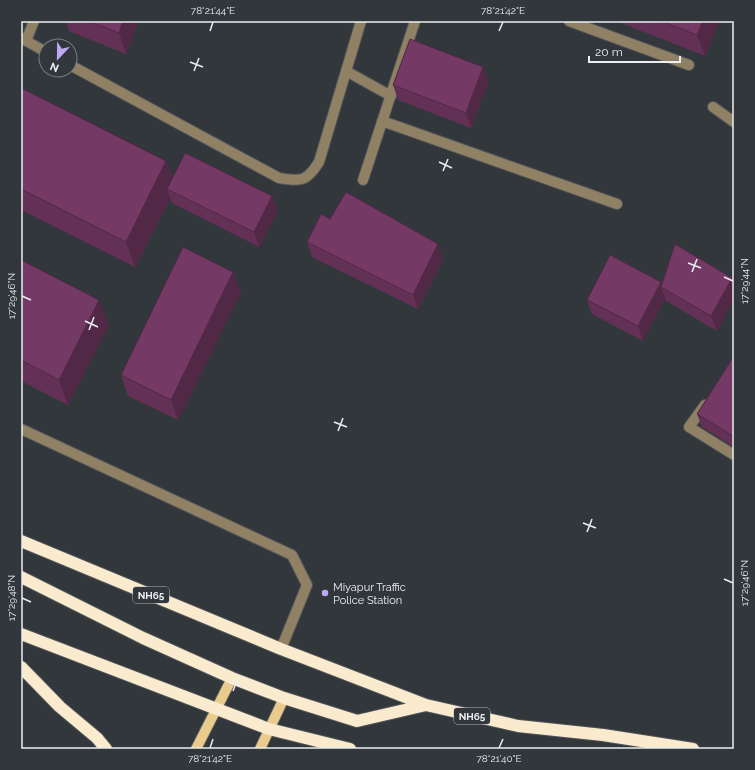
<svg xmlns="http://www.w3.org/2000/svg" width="755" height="770" viewBox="0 0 755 770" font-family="Raleway,sans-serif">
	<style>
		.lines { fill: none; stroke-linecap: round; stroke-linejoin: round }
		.minor-casing { stroke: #505459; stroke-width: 12 }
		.major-casing { stroke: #505459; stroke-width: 12 }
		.highway-casing { stroke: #505459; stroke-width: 14 }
		.minor { stroke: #908164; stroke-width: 10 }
		.major { stroke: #e9cb8e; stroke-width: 10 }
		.highway { stroke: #faebcf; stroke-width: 12 }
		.wall { fill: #643156 }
		.shaded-wall { fill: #512846 }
		.building { fill: #743964; stroke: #512846 }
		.ticks { fill: none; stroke: #eceff2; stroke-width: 1.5 }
		.poi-dot { fill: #bfa9f4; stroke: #32373c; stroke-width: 1.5 }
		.labels { text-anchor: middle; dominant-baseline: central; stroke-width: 3; stroke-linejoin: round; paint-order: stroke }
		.shield { fill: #32373c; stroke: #b4b8bb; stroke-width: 1 }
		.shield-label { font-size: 10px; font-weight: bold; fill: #eceff2 }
		.poi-label { font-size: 11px; fill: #eceff2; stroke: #32373c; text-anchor: start }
		.neatline { fill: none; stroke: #eceff2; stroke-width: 1.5 }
		.ticks-label { font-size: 10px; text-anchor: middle; fill: #eceff2 }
	</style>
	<rect width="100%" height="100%" fill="#32373c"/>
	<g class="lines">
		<g class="minor-casing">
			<path id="minor" d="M569,21L689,65
				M21,38L46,52
				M26,41L34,21
				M70,65L279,178C302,182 307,181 319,162L361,21
				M346,71L391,96
				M713,107L734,122
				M382,121L617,204
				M363,180L415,21
				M705,405L689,427L734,455
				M21,429L292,555L307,585L281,649"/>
		</g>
		<g class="major-casing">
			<path id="major" d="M196,749L232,678
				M260,749L284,698"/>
		</g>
		<g class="highway-casing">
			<path id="highway" d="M21,541L281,649L426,705L518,726L603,735L693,749
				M21,577L143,638L232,678L284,698L357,721L426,705
				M21,634L269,729L350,749
				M21,667L60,707L97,738L106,749"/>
		</g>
		<use href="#minor" class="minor"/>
		<use href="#major" class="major"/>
		<use href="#highway" class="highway"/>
	</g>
	<path class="wall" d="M66,21H138L126,54L69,31Z
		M616,21H719L705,56Z
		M483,67L488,82L471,128L398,100L393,85Z
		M21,88L166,161L172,178L272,196L278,211L259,247L172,203L170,198L135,267L21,210Z
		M330,219L443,259L418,309L312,257L307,242Z
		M21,260L109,325L68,405L21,381Z
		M732,278L734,283V299L717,331L666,301L665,298L643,341L592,314L587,300L662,284Z
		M241,292L178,420L128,396L121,375Z
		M734,356V447L702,427L697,414Z"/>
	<path class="shaded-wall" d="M123,21H138L126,54L119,33Z
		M703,21H719L705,56L697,35Z
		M483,67L488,82L471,128L466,113Z
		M166,161L176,187L167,189L170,198L135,267L126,242Z
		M272,196L278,211L259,247L254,232Z
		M438,244L443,259L418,309L413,295Z
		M233,272L241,292L178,420L171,400Z
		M732,278L734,283V299L717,331L711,316Z
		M661,282L663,288L661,287L665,298L643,341L638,326Z
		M99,300L109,325L68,405L59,380Z"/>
	<path class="building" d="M89,21H123L119,33Z
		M661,21H703L697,35Z
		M410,39L483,67L466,113L393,85Z
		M21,88L166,161L126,242L21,189Z
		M185,153L272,196L254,232L167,189Z
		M346,192L438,244L413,295L307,242L321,214L330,219Z
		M675,244L732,278L711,316L661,287Z
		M183,247L233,272L171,400L121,375Z
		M610,255L661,282L638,326L587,300Z
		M21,260L99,300L59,380L21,360Z
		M734,356V434L733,436L697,414Z"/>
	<path class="ticks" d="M210,31L213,22M499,31L503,22M190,62L203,67M194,71L199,58M439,162L452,168M443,171L448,159M688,263L701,268M692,272L697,259M724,277L733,281M22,296L31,300M85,321L98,327M89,330L94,317M334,422L347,427M338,431L343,418M583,523L596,528M587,532L592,519M724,579L733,583M22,598L31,602M229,682L242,687M233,691L238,678M210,748L213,739M499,748L503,739"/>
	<circle class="poi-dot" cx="325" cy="593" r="4"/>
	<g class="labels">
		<g class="shield">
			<rect x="133" y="587" width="36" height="16" rx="3"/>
			<rect x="454" y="708" width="36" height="16" rx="3"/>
		</g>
		<g class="shield-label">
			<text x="151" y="595">NH65</text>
			<text x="472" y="716">NH65</text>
		</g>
		<g class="poi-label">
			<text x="333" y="587">Miyapur Traffic<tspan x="333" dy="13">Police Station</tspan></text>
		</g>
	</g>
	<rect width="755" height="770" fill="none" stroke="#32373c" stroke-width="44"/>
	<g transform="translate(58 58) rotate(202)"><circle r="19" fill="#32373c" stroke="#7c8185"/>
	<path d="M0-3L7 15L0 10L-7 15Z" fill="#bfa9f4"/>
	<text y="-6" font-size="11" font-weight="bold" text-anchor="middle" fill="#eceff2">N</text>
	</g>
	<path d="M589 56v6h91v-6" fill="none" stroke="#eceff2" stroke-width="2"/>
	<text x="595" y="56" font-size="12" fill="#eceff2" stroke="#32373c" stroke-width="3" paint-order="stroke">20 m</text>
	<rect x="22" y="22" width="711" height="726" class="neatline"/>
	<g class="ticks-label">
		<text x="213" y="14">78°21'44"E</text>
		<text x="503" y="14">78°21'42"E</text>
		<text transform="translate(744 281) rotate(-90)" y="4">17°29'44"N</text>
		<text transform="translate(11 296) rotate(-90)" y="4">17°29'46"N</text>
		<text transform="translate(744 583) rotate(-90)" y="4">17°29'46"N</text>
		<text transform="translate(11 598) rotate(-90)" y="4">17°29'48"N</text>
		<text x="210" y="762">78°21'42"E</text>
		<text x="499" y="762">78°21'40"E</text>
	</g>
</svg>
